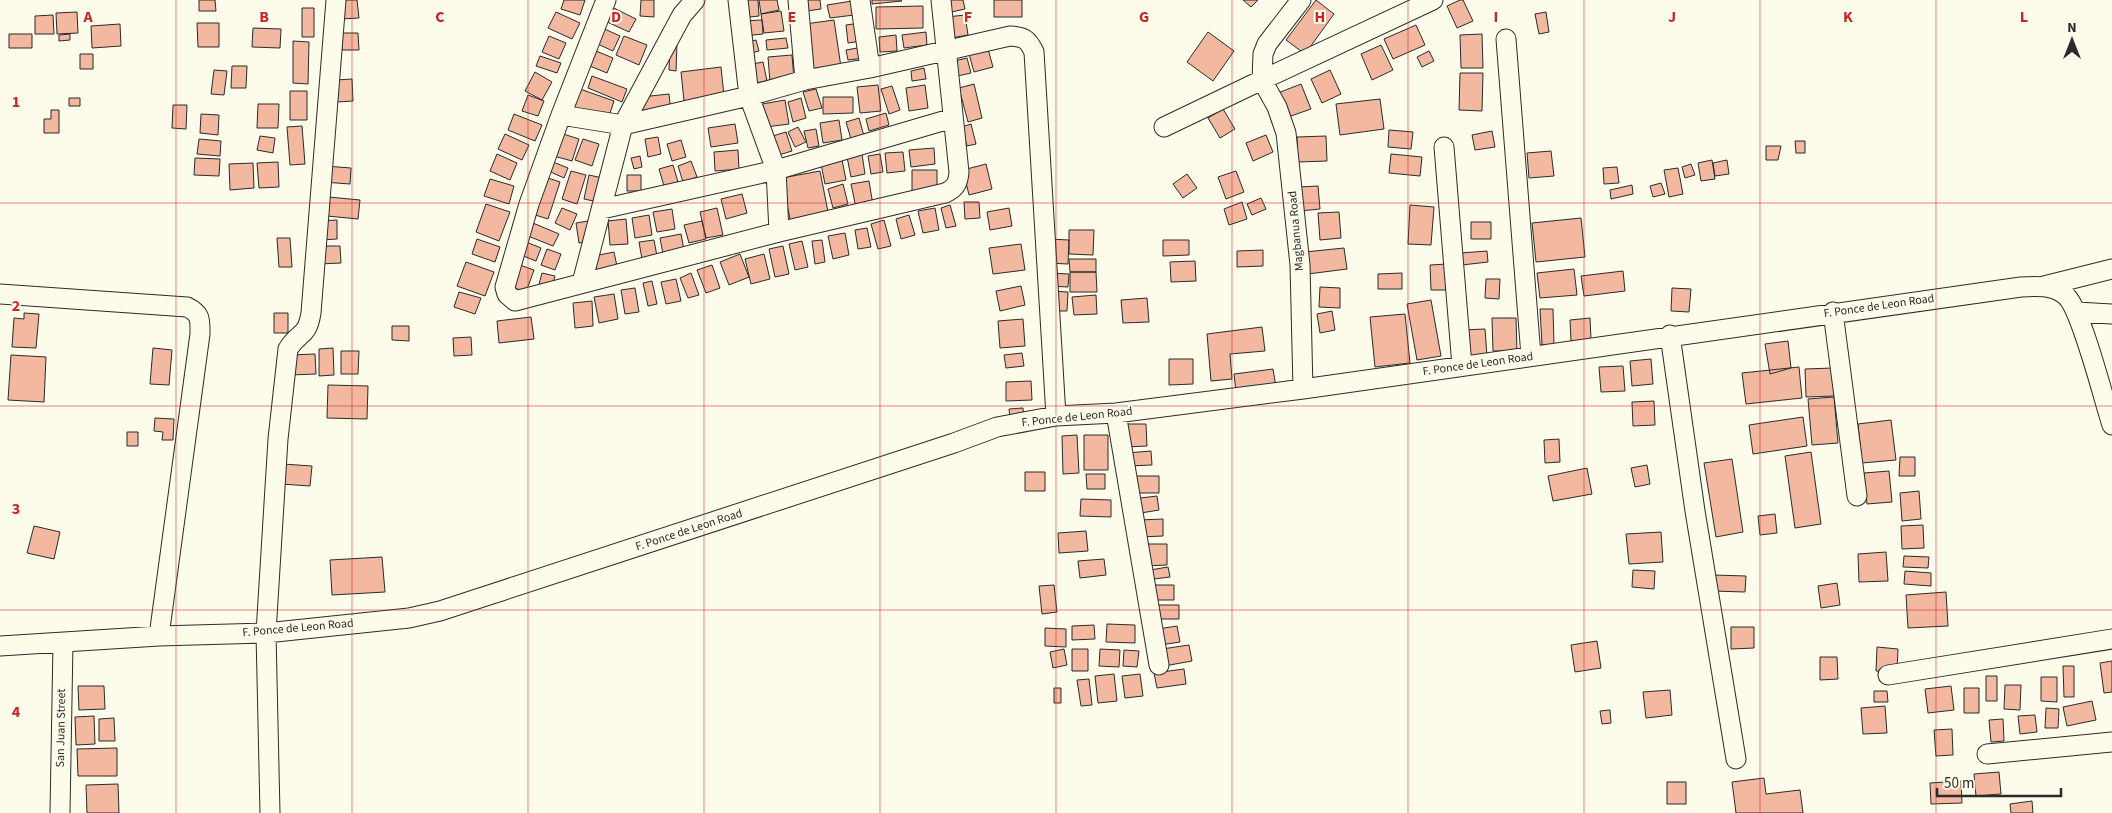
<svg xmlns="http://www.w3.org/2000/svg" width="2112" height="813" viewBox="0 0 2112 813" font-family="'Source Sans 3',sans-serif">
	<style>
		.building { fill: #f2b8a0; stroke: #2b2b2b }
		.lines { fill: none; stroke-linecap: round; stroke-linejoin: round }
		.minor-casing { stroke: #2b2b2b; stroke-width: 21 }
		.minor { stroke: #fdfbea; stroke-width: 19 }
		.grid { fill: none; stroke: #c62828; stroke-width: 1; stroke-opacity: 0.55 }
		.labels { text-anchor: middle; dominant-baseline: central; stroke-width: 4; stroke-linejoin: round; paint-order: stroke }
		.street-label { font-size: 12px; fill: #2b2b2b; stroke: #fdfbea }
		.grid-label { font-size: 16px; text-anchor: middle; font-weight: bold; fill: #c62828; stroke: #fdfbea; stroke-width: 4; stroke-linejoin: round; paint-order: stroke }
	</style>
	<rect width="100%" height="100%" fill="#fdfbea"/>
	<path class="building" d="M199,0H215L216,11H199Z
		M340,0H357L359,18L341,19Z
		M564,0H585L580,15L561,9Z
		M641,0H654V17L640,16Z
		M739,0H758L759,16L740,18Z
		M759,0H777L779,10L761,14Z
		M805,0H820L821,9L807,11Z
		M872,0H901L902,1L872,4Z
		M944,0H963L965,9L947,13Z
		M994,0H1022V17H994Z
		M1243,0H1258L1251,7Z
		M1316,0L1334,14L1305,54L1286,40Z
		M1460,0H1463L1473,21L1457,28L1447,6Z
		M852,1L854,15L830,18L827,5Z
		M923,6V28L876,29V7Z
		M612,7L636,19L629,32L605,21Z
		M302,8H314V37H302Z
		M781,11L784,31L764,33L761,14Z
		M77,12L78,33L57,34L56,13Z
		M556,12L580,23L572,39L548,28Z
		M1546,12L1549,32L1539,34L1535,14Z
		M53,15L54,34H35V16Z
		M965,15L968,35L951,38L947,17Z
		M762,20L763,34L743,36L741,21Z
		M834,20L841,67L812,71L805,24Z
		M197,23H219V47H198Z
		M860,23L862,41L848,43L846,25Z
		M120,24L121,46L92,48L91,26Z
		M1416,25L1425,45L1393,59L1384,39Z
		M598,26L620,36L613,51L591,41Z
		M253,28L281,29L280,48L252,47Z
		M926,32L927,45L904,48L902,35Z
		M1208,32L1234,51L1213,81L1187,62Z
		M341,33H358L359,50H342Z
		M9,34H32V48H9Z
		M70,34V40L59,41V35Z
		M1482,34L1483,68H1461L1460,35Z
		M896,35L897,51L880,52L879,37Z
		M549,36L566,43L559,59L542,52Z
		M624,36L647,45L639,65L616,55Z
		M786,38L788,48L767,50L766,40Z
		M756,40L759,51L747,54L744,43Z
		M293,41L309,42L308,84L293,83Z
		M670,42L677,43L676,71L669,70Z
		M1381,45L1393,70L1372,80L1361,54Z
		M863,47L864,58L848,60L846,50Z
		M591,49L613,58L607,73L585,64Z
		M988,49L993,67L974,72L969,54Z
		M1429,51L1434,61L1422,67L1417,57Z
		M80,54H93V69H80Z
		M792,55L794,80L770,82L768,57Z
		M540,56L561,63L557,73L536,66Z
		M967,58L971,73L953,77L950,62Z
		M763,62L767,81L755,83L752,64Z
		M232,66H247L246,88H231Z
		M721,67L724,96L684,101L681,72Z
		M924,68L926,79L912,81L911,71Z
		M214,70L227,71L224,95L211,94Z
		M1330,70L1341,94L1322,103L1311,79Z
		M535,72L552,82L542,100L525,91Z
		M1460,73H1483L1482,111L1459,110Z
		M592,76L627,89L622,102L588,88Z
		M352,79L353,101L337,102L336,80Z
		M974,84L982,118L968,122L959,88Z
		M1301,84L1311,109L1288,117L1278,93Z
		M878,85L881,111L860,113L857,87Z
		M925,85L928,108L909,111L906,88Z
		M892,86L900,110L889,114L881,89Z
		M580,89L614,101L607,122L573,110Z
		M816,89L822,108L809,111L803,92Z
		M290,91H307V120H290Z
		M669,94L671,113L643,115L641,97Z
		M528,95L544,101L538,116L522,111Z
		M823,97H853V113L823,114Z
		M69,98H80V106H69Z
		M801,98L806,118L793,122L788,102Z
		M1380,99L1384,129L1340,135L1336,104Z
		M785,100L789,124L766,127L762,104Z
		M258,104H279L278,128H257Z
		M173,105H187L186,129L172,128Z
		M1223,109L1235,129L1220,138L1208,118Z
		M51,110H59V133H44V119H51Z
		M886,113L889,125L869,131L866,119Z
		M201,114L219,115L218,135L200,133Z
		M514,114L542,125L535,141L508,130Z
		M859,118L864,136L851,139L846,122Z
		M839,120L842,140L823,143L820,123Z
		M735,124L738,143L711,147L708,128Z
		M971,124L976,144L967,146L962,127Z
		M302,126L305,164L290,165L287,127Z
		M798,127L806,142L795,147L788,132Z
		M816,129L819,146L808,148L804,131Z
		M1389,130L1413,132L1411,149L1388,147Z
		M1492,131L1495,147L1475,150L1472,135Z
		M557,132L579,139L572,161L550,155Z
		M786,132L792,151L772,157L766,138Z
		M505,134L529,145L522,160L498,149Z
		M1266,135L1273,152L1253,161L1246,143Z
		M260,136L275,138L273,153L257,150Z
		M1326,136L1327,161L1298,162L1297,137Z
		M658,137L661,154L648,157L645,139Z
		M199,139L221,141L220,156L197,154Z
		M583,139L599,144L592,166L575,160Z
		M681,140L686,157L672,161L667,144Z
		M1795,141H1805V153H1796Z
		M1766,146H1781L1778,160H1766Z
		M934,148L935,164L911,167L909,150Z
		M738,150L739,169L715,171L714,152Z
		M1551,151L1554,176L1529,178L1527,153Z
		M903,152L905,171L887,173L885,153Z
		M497,154L517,163L510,180L490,171Z
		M862,154L865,174L851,177L847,157Z
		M880,154L883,172L871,174L868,156Z
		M1391,154L1422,157L1420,176L1389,173Z
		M640,156L642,167L634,169L631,158Z
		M195,158L220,159L219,176L194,175Z
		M548,160L568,168L564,178L544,169Z
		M842,160L846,180L825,184L821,164Z
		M1712,160L1715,179L1701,181L1698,163Z
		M1727,160L1729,174L1715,176L1713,163Z
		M691,161L697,177L683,182L678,166Z
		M278,162L279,187L259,188L257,163Z
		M253,163L254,188L230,190L229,164Z
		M986,164L992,189L969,195L963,170Z
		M1691,164L1695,175L1685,178L1682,167Z
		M673,165L678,182L664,186L659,169Z
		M325,166L351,168L350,184L323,182Z
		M1617,167L1619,183L1604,184L1603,168Z
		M1678,168L1683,194L1669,197L1664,170Z
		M912,170H937V193H912Z
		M571,171L586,175L577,204L562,199Z
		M820,171L829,217L791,224L782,178Z
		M1236,171L1244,192L1226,199L1218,177Z
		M1187,174L1197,188L1183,198L1173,184Z
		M589,175L607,179L603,203L584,199Z
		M627,175H641V191H627Z
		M542,176L560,182L548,219L529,213Z
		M490,179L514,186L509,204L484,196Z
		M869,181L873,205L856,208L851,184Z
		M1661,183L1665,194L1653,197L1650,186Z
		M843,184L848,204L833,208L828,189Z
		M1632,185L1633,194L1611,199L1610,190Z
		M1318,186L1320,209L1300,211L1299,187Z
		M742,194L747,213L726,219L721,199Z
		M329,197L360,200L358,219L327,216Z
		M1261,198L1266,209L1252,215L1247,204Z
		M964,202H979L980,218L965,219Z
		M1242,202L1247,219L1229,225L1224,209Z
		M486,204L510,212L499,241L476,232Z
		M950,205L956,226L946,228L941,208Z
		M1410,205L1434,207L1431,245L1408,244Z
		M562,208L577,214L570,230L555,223Z
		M717,208L723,235L706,238L700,212Z
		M935,208L939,230L923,233L918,211Z
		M1009,208L1012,226L990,230L987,212Z
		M672,209L675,229L657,232L653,212Z
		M1339,212L1341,238L1320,240L1318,213Z
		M649,215L652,235L635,238L632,218Z
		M909,215L915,235L901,239L896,219Z
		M1581,218L1585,257L1536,262L1532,223Z
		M626,219L628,244L610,245L608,221Z
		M337,220V239L320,240L319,221Z
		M884,220L891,246L878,249L871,224Z
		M528,221L559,234L553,246L523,234Z
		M588,221L591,241L579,243L576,223Z
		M702,221L706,239L689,243L684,225Z
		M1471,222H1491V239H1471Z
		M867,228L871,247L858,249L855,230Z
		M1069,230H1094L1093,255L1069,254Z
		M845,233L849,255L833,259L828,236Z
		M681,234L684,250L663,254L660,238Z
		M277,238H290L292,267H279Z
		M477,239L500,247L495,262L472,254Z
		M1049,239L1069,240L1068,264L1048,263Z
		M521,240L541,248L536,261L516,253Z
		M654,240L657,256L642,259L639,242Z
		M822,240L825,262L815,264L812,241Z
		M1163,240H1189V255L1163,256Z
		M802,241L808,267L795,270L789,244Z
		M1021,244L1025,270L993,274L989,248Z
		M318,246H340L341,263L319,264Z
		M783,246L789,274L775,277L769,249Z
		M1344,248L1347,269L1308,274L1305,252Z
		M547,249L561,254L555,270L541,265Z
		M1263,250V266L1237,267V251Z
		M1487,251L1488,262L1462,265L1461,253Z
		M614,252L618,271L597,275L594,256Z
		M740,254L749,277L729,285L720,262Z
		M764,254L770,279L751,284L745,259Z
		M1069,259H1096V272H1070Z
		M1195,261L1196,281L1171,282L1170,262Z
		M466,262L494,272L485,296L457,286Z
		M517,264L534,270L526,292L509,286Z
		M1447,264L1448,290H1431L1430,265Z
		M712,265L720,288L706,293L697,270Z
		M1574,269L1577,295L1540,298L1537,273Z
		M1623,271L1625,291L1584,296L1581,276Z
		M1070,272H1096L1097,292H1070Z
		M542,273L555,276L551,291L538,288Z
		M691,273L699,295L688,298L680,278Z
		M1050,273L1069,274L1068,287L1049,286Z
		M1402,273V289H1378V274Z
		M676,279L681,301L666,304L661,282Z
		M1486,279H1500L1499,299L1485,298Z
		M652,281L657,304L648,306L643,283Z
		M1021,286L1025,305L1000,311L996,291Z
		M1320,287L1340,288V308L1319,307Z
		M635,288L639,312L625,314L621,290Z
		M1672,288L1691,289L1689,312L1671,311Z
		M1051,291L1068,292L1067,311H1051Z
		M459,292L481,298L475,314L454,307Z
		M614,294L618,319L599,323L594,297Z
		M1096,295L1097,314L1074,315L1072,297Z
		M1147,298L1149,322L1123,323L1121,300Z
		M1431,300L1441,356L1417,360L1407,304Z
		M592,301L593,326L575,328L573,303Z
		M1540,309H1553L1554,345H1542Z
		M1332,311L1335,330L1320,333L1317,314Z
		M24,313L39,314L36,348L12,347L14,318L24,319Z
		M274,313H288V333H274Z
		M1405,314L1410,363L1375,367L1370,317Z
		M531,317L534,339L499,343L497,321Z
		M1492,318H1516L1517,351H1493Z
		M1590,318L1591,339L1571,341L1570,320Z
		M1023,319L1025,346L1000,348L998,321Z
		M392,326H409V341L392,340Z
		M1262,327L1265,351L1230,354L1232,379L1211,381L1207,334Z
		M1485,329L1487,356L1464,358L1462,330Z
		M471,337L472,355L454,356L453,338Z
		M1788,341L1791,368L1770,374L1765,344Z
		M153,348L172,350L169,385L150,384Z
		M333,348L334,375L319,376V349Z
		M341,351H359L358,374H341Z
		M1022,353L1024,366L1006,368L1004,355Z
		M315,354L316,374L290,375L289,355Z
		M11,355L46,357L44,402L8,400Z
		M1169,359H1193V384L1169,385Z
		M1651,359L1653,384L1632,386L1630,361Z
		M1623,366L1625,391L1601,392L1599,367Z
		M1799,367L1802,398L1746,404L1742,373Z
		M1833,368L1834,396L1806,397L1805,369Z
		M1273,369L1276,387L1236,392L1234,374Z
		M1031,381L1032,400L1006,401V382Z
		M328,385L368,386L367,419L327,418Z
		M1834,397L1838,443L1812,445L1808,399Z
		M1654,401L1655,425L1633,426L1632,402Z
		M1023,408L1024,419H1010L1009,409Z
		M1803,417L1807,446L1753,454L1749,425Z
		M155,418L174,419L173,440H162L163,432L154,431Z
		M1891,420L1896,460L1862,463L1858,424Z
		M1124,424H1146L1147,446L1125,447Z
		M127,432H138V446H127Z
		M1077,435L1079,473L1063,474L1062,436Z
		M1084,435H1108V470H1084Z
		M1559,439L1560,462L1545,463L1544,440Z
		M1151,451L1152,465L1127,466L1126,453Z
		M1811,452L1821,524L1795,528L1785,456Z
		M1900,457H1915V476H1899Z
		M1732,459L1743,532L1716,537L1704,463Z
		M283,464L312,466L310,486L281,484Z
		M1647,465L1650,484L1635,487L1631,468Z
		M1587,468L1592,494L1553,501L1548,476Z
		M1889,471L1892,502L1867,504L1864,473Z
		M1025,472H1045V491H1025Z
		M1086,474H1105V489H1087Z
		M1132,476H1159V493H1132Z
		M1919,491L1921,519L1902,521L1900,493Z
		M1157,496L1159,510L1135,514L1132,499Z
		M1081,499L1111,500V517L1080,516Z
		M1775,514L1777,533L1760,535L1758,516Z
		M1163,519V536L1139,537V520Z
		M1923,525L1924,548L1902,549L1901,526Z
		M34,526L60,532L54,559L27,553Z
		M1086,531L1088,551L1059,553L1058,533Z
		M1661,532L1663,562L1629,564L1626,534Z
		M1144,544H1167V565L1144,566Z
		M1886,552L1888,581L1859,582L1858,554Z
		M1904,556L1929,557L1928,568L1903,567Z
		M382,557L385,592L332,595L330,560Z
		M1104,559L1106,575L1080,578L1078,561Z
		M1168,567L1170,577L1146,580L1144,571Z
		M1633,570L1655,571L1654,589L1632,587Z
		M1905,571L1931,573V586L1904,584Z
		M1713,575L1746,576L1745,592L1713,591Z
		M1837,583L1840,605L1821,608L1818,586Z
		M1054,585L1057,612L1042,614L1039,586Z
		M1148,585H1174V600H1148Z
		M1946,592L1948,626L1908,628L1906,595Z
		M1157,605H1179V619H1157Z
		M1107,624L1135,625V643L1106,642Z
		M1094,625L1095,639L1072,640V626Z
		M1177,626L1180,642L1160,645L1158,629Z
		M1731,627H1754V648L1731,649Z
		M1045,628L1066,629V647L1045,646Z
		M1597,641L1601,668L1575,672L1571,645Z
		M1189,645L1192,661L1164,666L1162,649Z
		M1877,647L1898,649L1897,672L1876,671Z
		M1064,649L1067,665L1053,668L1050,652Z
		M1072,649H1088V671H1072Z
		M1100,649L1120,650L1119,667L1099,666Z
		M1124,650L1139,651L1137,667L1123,666Z
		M1820,657H1837L1838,679L1820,680Z
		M2112,661V692L2104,693L2100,663Z
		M2063,666H2074V697H2064Z
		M1184,669L1186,684L1157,688L1154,673Z
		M1114,674L1117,701L1098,703L1095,676Z
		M1140,674L1143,696L1125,698L1122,676Z
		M1986,676H1997V701H1986Z
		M2041,677H2057V702L2041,701Z
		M1089,679L1092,705L1081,706L1077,680Z
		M2005,685H2021L2020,710L2004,709Z
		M78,686H104L105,709L79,710Z
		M1951,686L1954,710L1928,713L1925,689Z
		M1054,688H1061V703H1054Z
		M1964,688H1979V713H1964Z
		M1670,690L1672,715L1646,718L1643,692Z
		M1874,691H1887L1888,702H1874Z
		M2092,701L2096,720L2067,726L2063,707Z
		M1885,706L1887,733L1863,734L1861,708Z
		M2046,708L2059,709L2058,728H2045Z
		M1610,710L1611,723L1602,724L1600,711Z
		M2035,715L2037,732L2020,734L2018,716Z
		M94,716L95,744L76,745L75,717Z
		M114,718L115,741H99V719Z
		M2003,719L2004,741L1991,742L1989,720Z
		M1952,729L1953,755L1936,756L1934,730Z
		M117,748V776H78L77,749Z
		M1999,772L2001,794L1976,796L1974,774Z
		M1764,778L1766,794L1800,790L1803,813H1736L1732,782Z
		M1961,781L1962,803L1931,804L1930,783Z
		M1667,782H1686V804H1667Z
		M118,784L119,813H87L86,785Z
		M2032,801L2033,813H2011L2010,804Z"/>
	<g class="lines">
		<g class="minor-casing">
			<path id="minor" d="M606,0L561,115L529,204L505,287L507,294L515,301L779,232L945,193C956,188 958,183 959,172L941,0
				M738,0L749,96L776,170L779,232
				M798,0L805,80
				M860,0L870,68
				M1301,0L1267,44L1263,54L1262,80L1277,107L1286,133L1300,265L1303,389
				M1506,39L1531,356
				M561,115L623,125L749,96L805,80L870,68L1010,36C1024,37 1028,39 1034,52L1056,416
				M1164,127L1262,80L1433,0
				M1444,147L1462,366
				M602,209L776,170L953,118
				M582,283L623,125L682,15L695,0
				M2044,286L2112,269
				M0,294L187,307C201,314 200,319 200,334L159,636
				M1833,312L1857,496
				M2077,312L2112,314
				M1670,335L1695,511L1736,759
				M1116,413L1159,665
				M0,646L159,636L266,633L409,618L440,611L489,595L954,443L997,427L1056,416L1116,413L1303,389L2021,287C2036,286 2053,285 2065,295C2081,307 2104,401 2112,425
				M1888,675L2112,639
				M1987,754L2112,742
				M60,813L63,643
				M270,813L266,633L278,439L288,349C299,331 307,338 311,313L336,0"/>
		</g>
		<use href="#minor" class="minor"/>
	</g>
	<path class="grid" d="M176,0V813M352,0V813M528,0V813M704,0V813M880,0V813M1056,0V813M1232,0V813M1408,0V813M1584,0V813M1760,0V813M1936,0V813M0,203H2112M0,406H2112M0,610H2112"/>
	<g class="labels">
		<g class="street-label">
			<text transform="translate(1296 231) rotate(-95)">Magbanua Road</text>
			<text transform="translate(1879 306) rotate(-8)">F. Ponce de Leon Road</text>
			<text transform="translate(1478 364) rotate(-8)">F. Ponce de Leon Road</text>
			<text transform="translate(1077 417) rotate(-6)">F. Ponce de Leon Road</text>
			<text transform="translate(689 530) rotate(-18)">F. Ponce de Leon Road</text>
			<text transform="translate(298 628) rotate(-5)">F. Ponce de Leon Road</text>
			<text transform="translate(61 728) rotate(-89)">San Juan Street</text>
		</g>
	</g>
	<g class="grid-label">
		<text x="88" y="22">A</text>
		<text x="264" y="22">B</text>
		<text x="440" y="22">C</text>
		<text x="616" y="22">D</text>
		<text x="792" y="22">E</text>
		<text x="968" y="22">F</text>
		<text x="1144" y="22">G</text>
		<text x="1320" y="22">H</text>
		<text x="1496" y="22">I</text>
		<text x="1672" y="22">J</text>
		<text x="1848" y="22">K</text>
		<text x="2024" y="22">L</text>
		<text x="16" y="107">1</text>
		<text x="16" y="311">2</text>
		<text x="16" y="514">3</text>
		<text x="16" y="717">4</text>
	</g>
	<g transform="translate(2072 40)" stroke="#fdfbea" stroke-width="4" paint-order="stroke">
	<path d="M0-4L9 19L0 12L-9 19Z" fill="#2b2b2b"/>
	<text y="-8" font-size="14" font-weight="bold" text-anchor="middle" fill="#2b2b2b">N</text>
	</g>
	<path d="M1937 788v8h124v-8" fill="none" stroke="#2b2b2b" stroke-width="2.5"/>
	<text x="1944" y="788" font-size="15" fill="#2b2b2b" stroke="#fdfbea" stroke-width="4" paint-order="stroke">50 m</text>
</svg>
